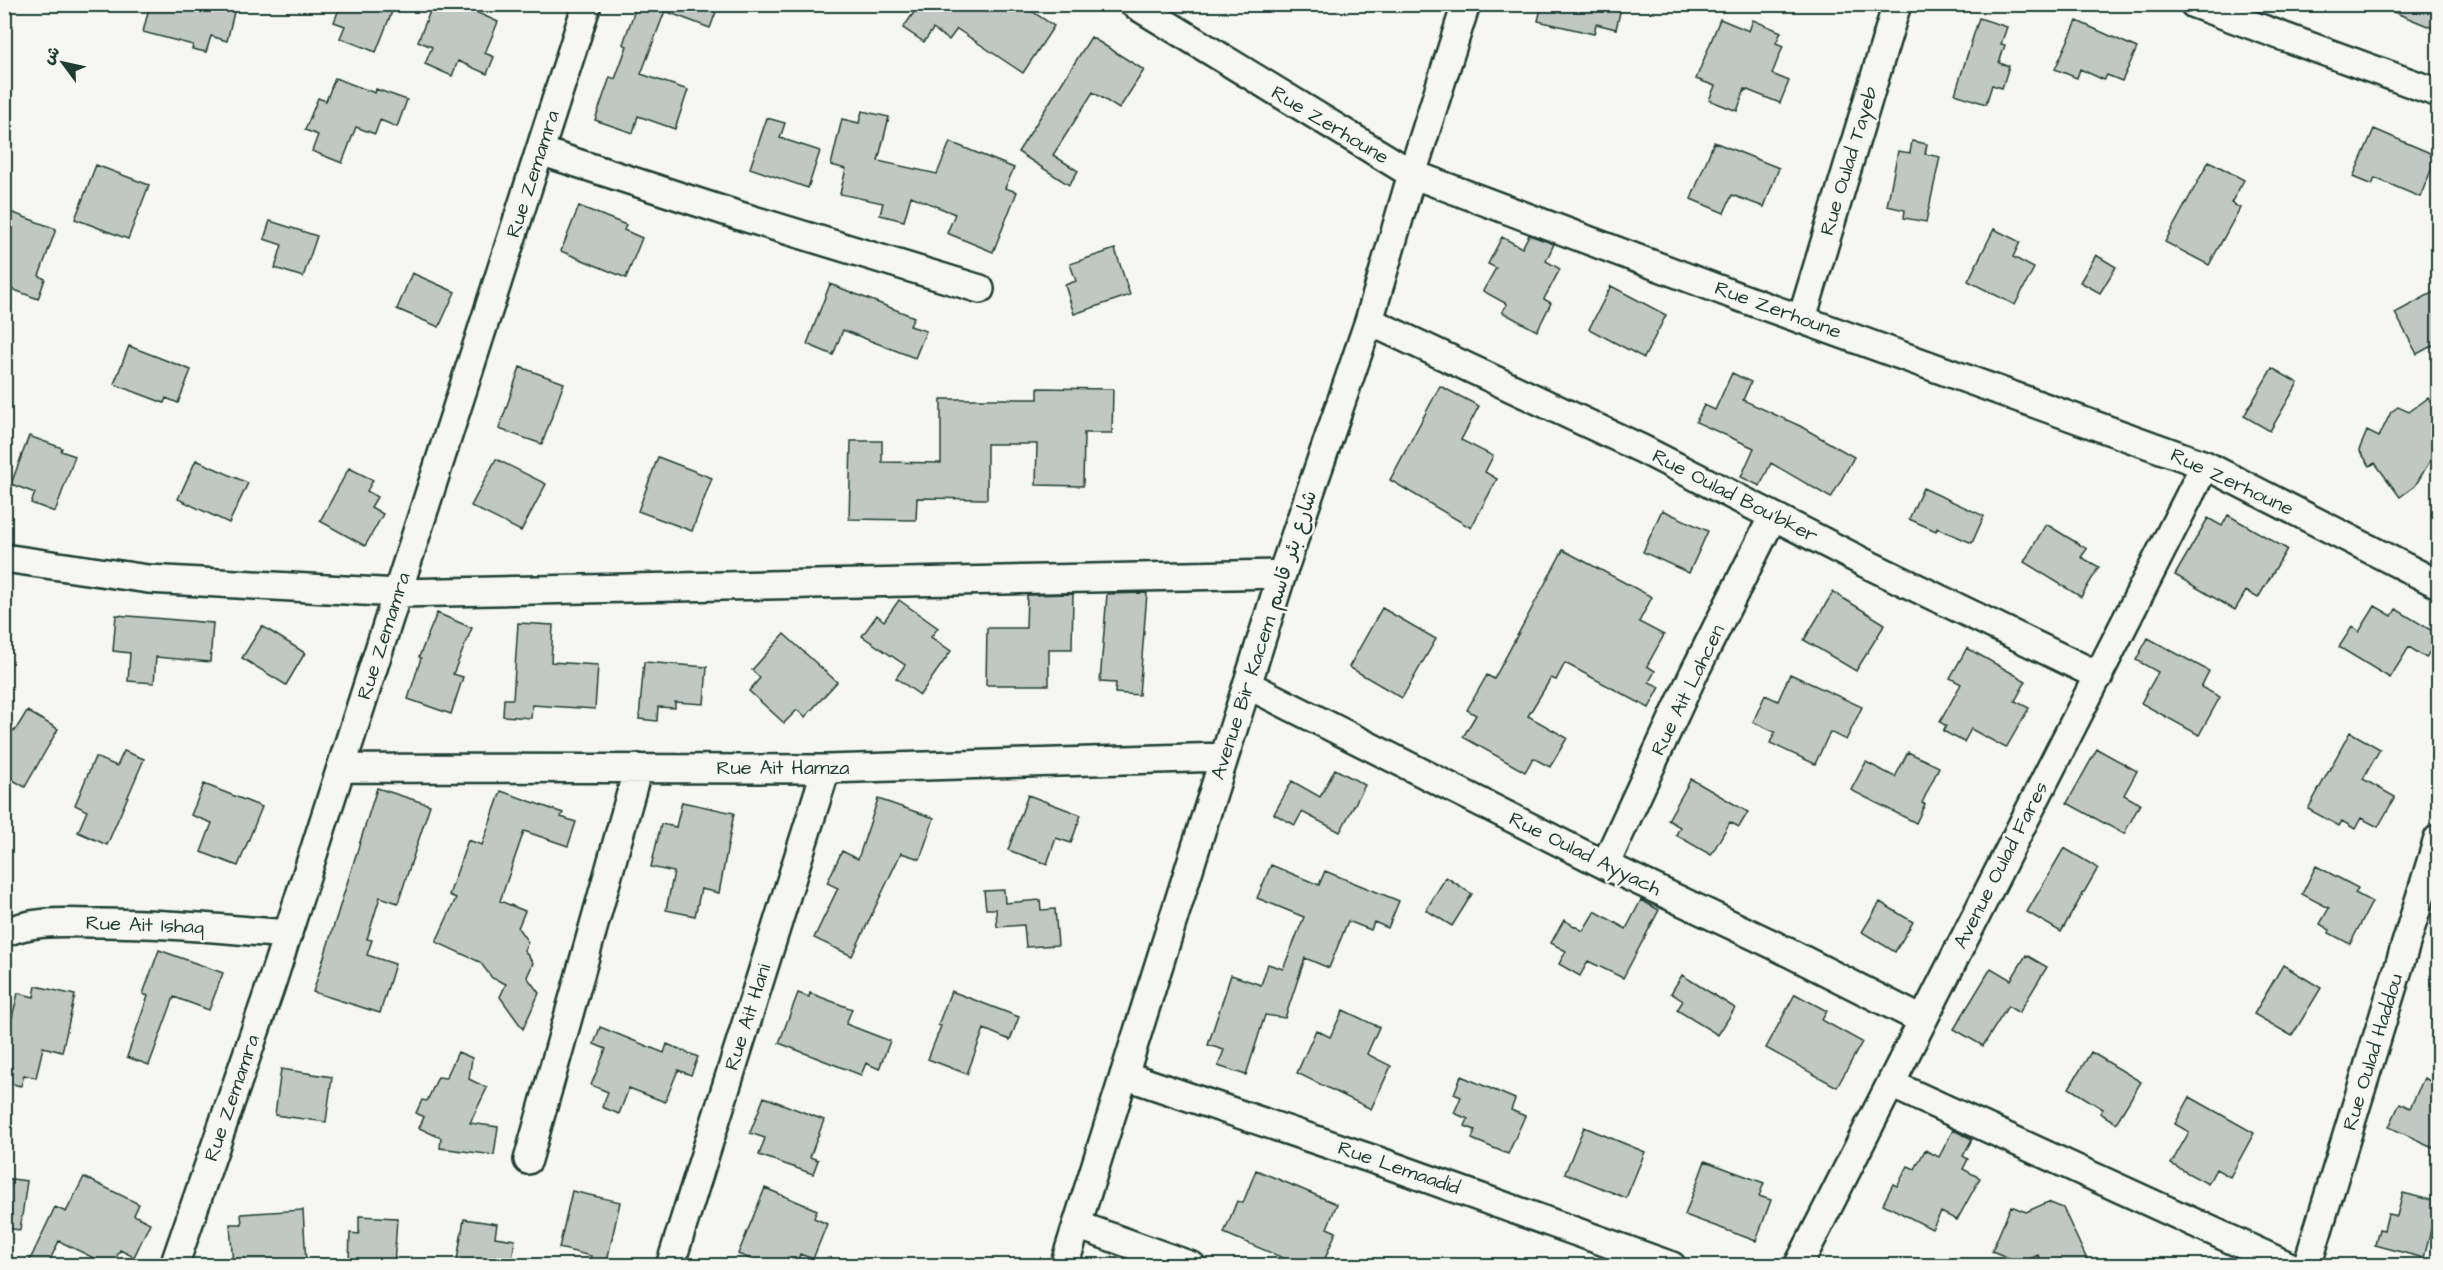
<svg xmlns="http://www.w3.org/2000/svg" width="2443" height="1270" viewBox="0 0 2443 1270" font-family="'Architects Daughter','Playpen Sans Arabic',sans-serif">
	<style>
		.building { fill: #c1c8c3; stroke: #1f3d34; stroke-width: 1.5 }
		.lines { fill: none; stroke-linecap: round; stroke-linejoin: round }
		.minor-casing { stroke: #1f3d34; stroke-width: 32 }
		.minor { stroke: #f6f6f2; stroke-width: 27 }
		.labels { text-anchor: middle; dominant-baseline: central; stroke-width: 5; stroke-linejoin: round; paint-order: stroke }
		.street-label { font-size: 20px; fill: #1f3d34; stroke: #f6f6f2 }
	</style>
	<rect width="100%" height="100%" fill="#f6f6f2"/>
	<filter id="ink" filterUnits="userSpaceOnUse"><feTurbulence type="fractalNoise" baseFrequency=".0167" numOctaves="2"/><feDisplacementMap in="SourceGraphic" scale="12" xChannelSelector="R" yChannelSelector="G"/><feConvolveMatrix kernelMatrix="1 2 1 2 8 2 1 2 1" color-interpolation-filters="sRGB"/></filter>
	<g filter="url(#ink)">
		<path class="building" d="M150,4H236L227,41L211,36L206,52L192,49L193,45L143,32Z
			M341,4H395L376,52L340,38L345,26L334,22Z
			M433,4H458L498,22L485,53L494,57L487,74L458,61L452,76L425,64L432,47L418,41Z
			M637,4H719L710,28L665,11L641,74L688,90L675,129L638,116L633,133L595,120L610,77L615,79L627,46L623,44Z
			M920,4H1021L1054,26L1023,73L957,29L949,40L933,29L924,42L903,28Z
			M1542,4H1622L1616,29L1596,24L1594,34L1538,21Z
			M2374,4H2439V20L2435,29Z
			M1979,18L2007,27L2001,44L2005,45L1999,63L2009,66L2002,88L1992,85L1986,104L1955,94Z
			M1720,19L1749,31L1753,20L1781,32L1776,43L1783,46L1772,74L1789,81L1780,103L1745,89L1737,111L1709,100L1715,86L1696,79Z
			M2077,21L2137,48L2122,81L2107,75L2104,80L2080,69L2077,78L2055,69Z
			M1091,37L1144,70L1119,109L1093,92L1053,155L1078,171L1069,185L1018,152Z
			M335,78L375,93L376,89L407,100L397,127L380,120L375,134L356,127L342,163L312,151L318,135L305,130L318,98L326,101Z
			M862,111L889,117L878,161L937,174L950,142L1014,168L1005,188L1017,192L993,252L947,233L955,214L911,196L904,221L880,215L883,203L840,194L846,169L831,165L842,119L859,123Z
			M767,118L785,123L780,138L820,151L808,188L750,168Z
			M2374,129L2437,156L2420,197L2375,178L2372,185L2353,177Z
			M1912,141L1927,144L1925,154L1940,157L1926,222L1904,218L1905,210L1887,206L1898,151L1910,153Z
			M1714,142L1779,168L1764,207L1732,195L1724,213L1691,199Z
			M2209,161L2244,180L2231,203L2240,208L2209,265L2165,242Z
			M96,165L149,185L128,239L75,219Z
			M579,206L626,225L624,230L642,238L626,278L561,251Z
			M8,211L56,229L39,276L45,279L38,299L4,286V221Z
			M270,221L317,236L303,277L275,268L282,245L264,239Z
			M1994,229L2020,242L2013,257L2034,268L2015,305L1968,281Z
			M1529,235L1554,244L1546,261L1560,269L1544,299L1551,303L1537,331L1502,312L1507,304L1483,291L1496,268L1488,264L1502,237L1522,248Z
			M1115,249L1130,295L1074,314L1065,285L1076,281L1070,264Z
			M2096,255L2116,267L2100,293L2080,282Z
			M412,273L455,292L439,327L397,309Z
			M830,284L914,317L910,326L926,331L915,358L843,330L833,355L807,344Z
			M1611,286L1666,315L1644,358L1589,329Z
			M2439,289V342L2417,354L2395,313Z
			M129,346L191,370L178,403L166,398L164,403L114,384Z
			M520,367L564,383L542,444L499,429Z
			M2272,368L2298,383L2270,431L2244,416Z
			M1732,373L1751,382L1743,400L1800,426L1854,457L1831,498L1771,463L1760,486L1741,477L1754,448L1696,422L1704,405L1715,410Z
			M1440,386L1479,406L1461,440L1493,456L1485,472L1497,479L1471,528L1390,480Z
			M1038,388L1113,389L1112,433H1084L1083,486L1036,485L1037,444H987V499L917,498L916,520L849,519L851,441H882V462L941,463V399H1038Z
			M2428,398L2439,413V446L2415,486L2400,497L2375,463L2370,466L2359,450L2367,431L2379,437L2391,412L2398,407L2409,412Z
			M29,436L62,448L61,451L75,456L55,512L31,503L35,493L11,484Z
			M658,457L712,478L692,531L638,511Z
			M496,459L546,484L521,531L471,506Z
			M196,460L248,483L229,523L178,499Z
			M349,468L373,480L367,491L377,497L371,507L383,514L365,546L320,521Z
			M1923,488L1984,516L1972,543L1937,528L1936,531L1909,519Z
			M1662,510L1708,531L1689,573L1643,552Z
			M2228,515L2287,549L2258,598L2246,591L2235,610L2175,575L2208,518L2222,526Z
			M2046,524L2087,549L2081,557L2099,567L2081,597L2024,562Z
			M1563,550L1652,597L1639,622L1664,635L1647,666L1655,671L1649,682L1660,687L1649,708L1565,663L1556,680L1551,678L1528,716L1567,738L1550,767L1533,758L1525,772L1463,737L1476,715L1467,710L1487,675L1494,679Z
			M1833,592L1885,624L1856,671L1804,640Z
			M1147,593L1139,695L1115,693L1116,683L1100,682L1107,594Z
			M1073,594L1072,649H1049V685H986L987,628H1026L1027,595Z
			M899,600L938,628L931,637L951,651L920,695L896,678L905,665L862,636L877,615L884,621Z
			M2375,606L2392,616L2396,609L2439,635L2426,658L2409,647L2390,678L2339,647L2352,627L2359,632Z
			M1382,608L1436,639L1402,698L1349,667Z
			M437,613L472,628L453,674L463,677L451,714L408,699L421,658L419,657Z
			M116,615L213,623L210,662L156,657L154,683L128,681L130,653L113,651Z
			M518,623L553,625L551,662L598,665L595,709L532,705L531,718L503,716L504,699H513Z
			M262,626L305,653L286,685L242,658Z
			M784,634L837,682L805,717L797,710L784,723L749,691L760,678L752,670Z
			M2148,638L2209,671L2201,687L2220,697L2199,735L2141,703L2158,672L2136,660Z
			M1967,648L2026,681L2015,701L2029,708L2006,748L1971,729L1964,742L1943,731L1946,726L1940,722L1961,684L1950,678Z
			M644,662L707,667L704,704L675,702V708L658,707L657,721L639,719Z
			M1790,674L1862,707L1846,740L1830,732L1815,764L1770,743L1775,732L1753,722L1765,695L1778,701Z
			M27,711L58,729L25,787L4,775V725L15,731Z
			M2350,732L2380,749L2363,779L2395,797L2378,827L2361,818L2355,829L2342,821L2339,826L2308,809Z
			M2097,749L2137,771L2124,795L2140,804L2124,834L2067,803Z
			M124,751L144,759L107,845L78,832L87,811L75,805L95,757L117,766Z
			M1908,752L1939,767L1922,803L1925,804L1916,823L1851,790L1866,762L1895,777Z
			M1335,769L1365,785L1340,832L1302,812L1295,825L1274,814L1292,781L1320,797Z
			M1691,779L1748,812L1739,827L1730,822L1711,855L1676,835L1680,827L1668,820Z
			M204,784L262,807L238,866L201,852L212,823L191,815Z
			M377,788L430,805L398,903L380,897L367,939L372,940L367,955L395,964L380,1013L313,992Z
			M501,791L563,813L561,817L576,822L568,846L524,831L500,901L525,911L518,928L528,942L524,950L533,963L527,977L539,993L523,1029L500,997L506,984L492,978L480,962L436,942L456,898L449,895L468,840L482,845Z
			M1028,795L1081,815L1071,843L1056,838L1047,864L1008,850Z
			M878,799L934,818L920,859L901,853L852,956L814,938L838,888L827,883L842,851L858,859Z
			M682,802L734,813L719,893L701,889L695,916L666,910L674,872L651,867L661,824L676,827Z
			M2064,848L2098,868L2061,932L2027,912Z
			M1271,865L1319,885L1325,871L1399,901L1388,928L1374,922L1371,930L1348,921L1329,968L1305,958L1285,1018L1265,1015L1246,1075L1218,1066L1224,1050L1208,1045L1231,975L1261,985L1268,964L1283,969L1304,917L1257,898Z
			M2316,866L2358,888L2355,893L2372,902L2350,944L2329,933L2330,930L2320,924L2329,908L2302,894Z
			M1446,877L1472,894L1452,926L1426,910Z
			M1004,890L1005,903L1040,900L1041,910L1055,909L1058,945L1026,947L1024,925L997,927L996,909H986L984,891Z
			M1641,900L1659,910L1623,978L1588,961L1580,976L1559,964L1566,951L1551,943L1564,920L1583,931L1595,911L1626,929Z
			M1880,902L1913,922L1895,952L1862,932Z
			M159,950L223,973L209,1010L174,997L149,1065L127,1057L148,996L143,994Z
			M2026,955L2047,967L2019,1013L2008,1006L1983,1046L1954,1029L1991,968L2011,980Z
			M2283,965L2321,988L2292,1036L2254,1014Z
			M1682,975L1735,1008L1718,1035L1677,1010L1683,1001L1671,993Z
			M36,986L75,995L62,1052L43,1047L36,1078L24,1075L21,1086L4,1082V1051L18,993L34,997Z
			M951,991L1019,1017L1010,1040L984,1029L967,1074L928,1059L941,1026L938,1025Z
			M798,993L809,997L810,993L852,1009L846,1024L890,1041L879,1069L866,1063L861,1075L779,1043Z
			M1795,994L1827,1011L1822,1020L1862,1042L1837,1087L1766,1048Z
			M1343,1010L1379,1027L1367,1054L1391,1066L1371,1109L1297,1073L1316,1030L1330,1037Z
			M600,1027L664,1053L667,1044L698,1057L691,1075L678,1070L665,1102L629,1088L619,1114L602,1107L608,1092L591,1085L606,1049L594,1044Z
			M458,1052L472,1058L469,1079L487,1088L470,1123L498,1127L494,1155L440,1148L441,1138L419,1128L424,1117L416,1113L422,1100L427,1101L438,1077L446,1078Z
			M2091,1052L2141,1082L2116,1123L2100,1113L2103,1109L2069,1088Z
			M281,1069L332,1077L326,1122L275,1115Z
			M1461,1076L1515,1099L1511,1110L1525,1116L1508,1154L1472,1139L1475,1130L1465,1126L1468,1119L1454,1113L1461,1097L1454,1094Z
			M2424,1078L2439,1085V1150L2389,1127L2400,1103L2410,1108Z
			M764,1097L824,1120L810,1157L818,1160L813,1174L759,1155L765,1138L750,1133Z
			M2190,1097L2254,1133L2230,1177L2216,1169L2208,1184L2171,1164L2189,1132L2175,1124Z
			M1584,1127L1645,1152L1626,1198L1565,1173Z
			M1953,1130L1972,1139L1963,1156L1968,1159L1963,1169L1980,1178L1957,1220L1941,1212L1932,1229L1883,1204L1893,1184L1897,1186L1908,1166L1915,1169L1925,1150L1939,1157Z
			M1705,1161L1764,1183L1759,1196L1771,1200L1756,1241L1685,1215Z
			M1256,1170L1337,1204L1327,1228L1336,1232L1322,1266H1302L1224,1233L1237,1201L1243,1203Z
			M84,1177L139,1204L134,1215L150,1223L134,1257L120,1250L112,1266H110L59,1241L47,1266H27L55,1207L66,1212Z
			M4,1178L27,1181L20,1230L4,1228Z
			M765,1188L817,1210L814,1218L827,1224L813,1259L800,1254L796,1266H768L738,1254Z
			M572,1191L620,1202L606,1266H588L591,1256L559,1248Z
			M2403,1193L2438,1202L2424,1258L2375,1245L2379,1229L2384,1230L2388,1214L2397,1216Z
			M2048,1202L2063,1208L2090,1266H2043L2038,1255L2021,1263L1992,1251L2011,1206L2026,1212Z
			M303,1210L306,1262L233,1266L230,1224H242L241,1214Z
			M359,1216L397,1218L394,1266L349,1263L350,1233L359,1234Z
			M464,1219L497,1224L495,1237L515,1240L511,1266H456Z"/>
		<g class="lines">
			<g class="minor-casing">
				<path id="minor" d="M1134,4L1412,174L1742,298L2205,465L2438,584
					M2194,4L2438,93
					M540,151L737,215L980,289
					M1802,318L1897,4
					M1369,321L1642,449L1865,563L2099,676
					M4,558L148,579L398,593L1282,574
					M1248,685L1605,865L1772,944L1922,1020
					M342,768L826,769L1224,757
					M1605,865L1694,673L1773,516
					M4,933C35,919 67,923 99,923C163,923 225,929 288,934
					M1124,1075L1381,1162L1672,1266
					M1891,1084L2289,1266
					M528,1160L638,768
					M1077,1225L1192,1266
					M174,1266L271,985L587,4
					M670,1266L826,769
					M1064,1266L1282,574L1369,321L1412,174L1466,4
					M1798,1266L2205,465
					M2307,1266L2438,839"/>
			</g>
			<use href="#minor" class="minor"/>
		</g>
	</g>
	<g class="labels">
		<g class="street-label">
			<text transform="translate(1330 125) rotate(31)">Rue Zerhoune</text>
			<text transform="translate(1849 161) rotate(-73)">Rue Oulad Tayeb</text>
			<text transform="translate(533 174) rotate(-72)">Rue Zemamra</text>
			<text transform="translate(1778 310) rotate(20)">Rue Zerhoune</text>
			<text transform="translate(2232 482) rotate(25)">Rue Zerhoune</text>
			<text transform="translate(1735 496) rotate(27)">Rue Oulad Bou'bker</text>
			<text transform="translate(1264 635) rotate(-72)">Avenue Bir Kacem شارع بئر قاسم</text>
			<text transform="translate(384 636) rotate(-72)">Rue Zemamra</text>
			<text transform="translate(1688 690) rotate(-64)">Rue Ait Lahcen</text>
			<text x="783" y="768">Rue Ait Hamza</text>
			<text transform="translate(1585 854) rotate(26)">Rue Oulad Ayyach</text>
			<text transform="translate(2001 865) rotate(-63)">Avenue Oulad Fares</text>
			<text transform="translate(145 925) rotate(2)">Rue Ait Ishaq</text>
			<text transform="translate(748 1017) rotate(-72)">Rue Ait Hani</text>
			<text transform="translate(2373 1052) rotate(-73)">Rue Oulad Haddou</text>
			<text transform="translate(232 1098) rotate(-71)">Rue Zemamra</text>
			<text transform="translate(1399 1168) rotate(19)">Rue Lemaadid</text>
		</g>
	</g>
	<rect width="2443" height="1270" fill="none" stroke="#f6f6f2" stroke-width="24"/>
	<rect x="12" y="12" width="2419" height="1246" fill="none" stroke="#1f3d34" stroke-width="2" filter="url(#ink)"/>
	<g transform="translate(63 63) rotate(303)" stroke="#f6f6f2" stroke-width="4.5" paint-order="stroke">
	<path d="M0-4.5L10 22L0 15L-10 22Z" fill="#1f3d34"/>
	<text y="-9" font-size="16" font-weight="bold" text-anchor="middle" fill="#1f3d34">ش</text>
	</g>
</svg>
